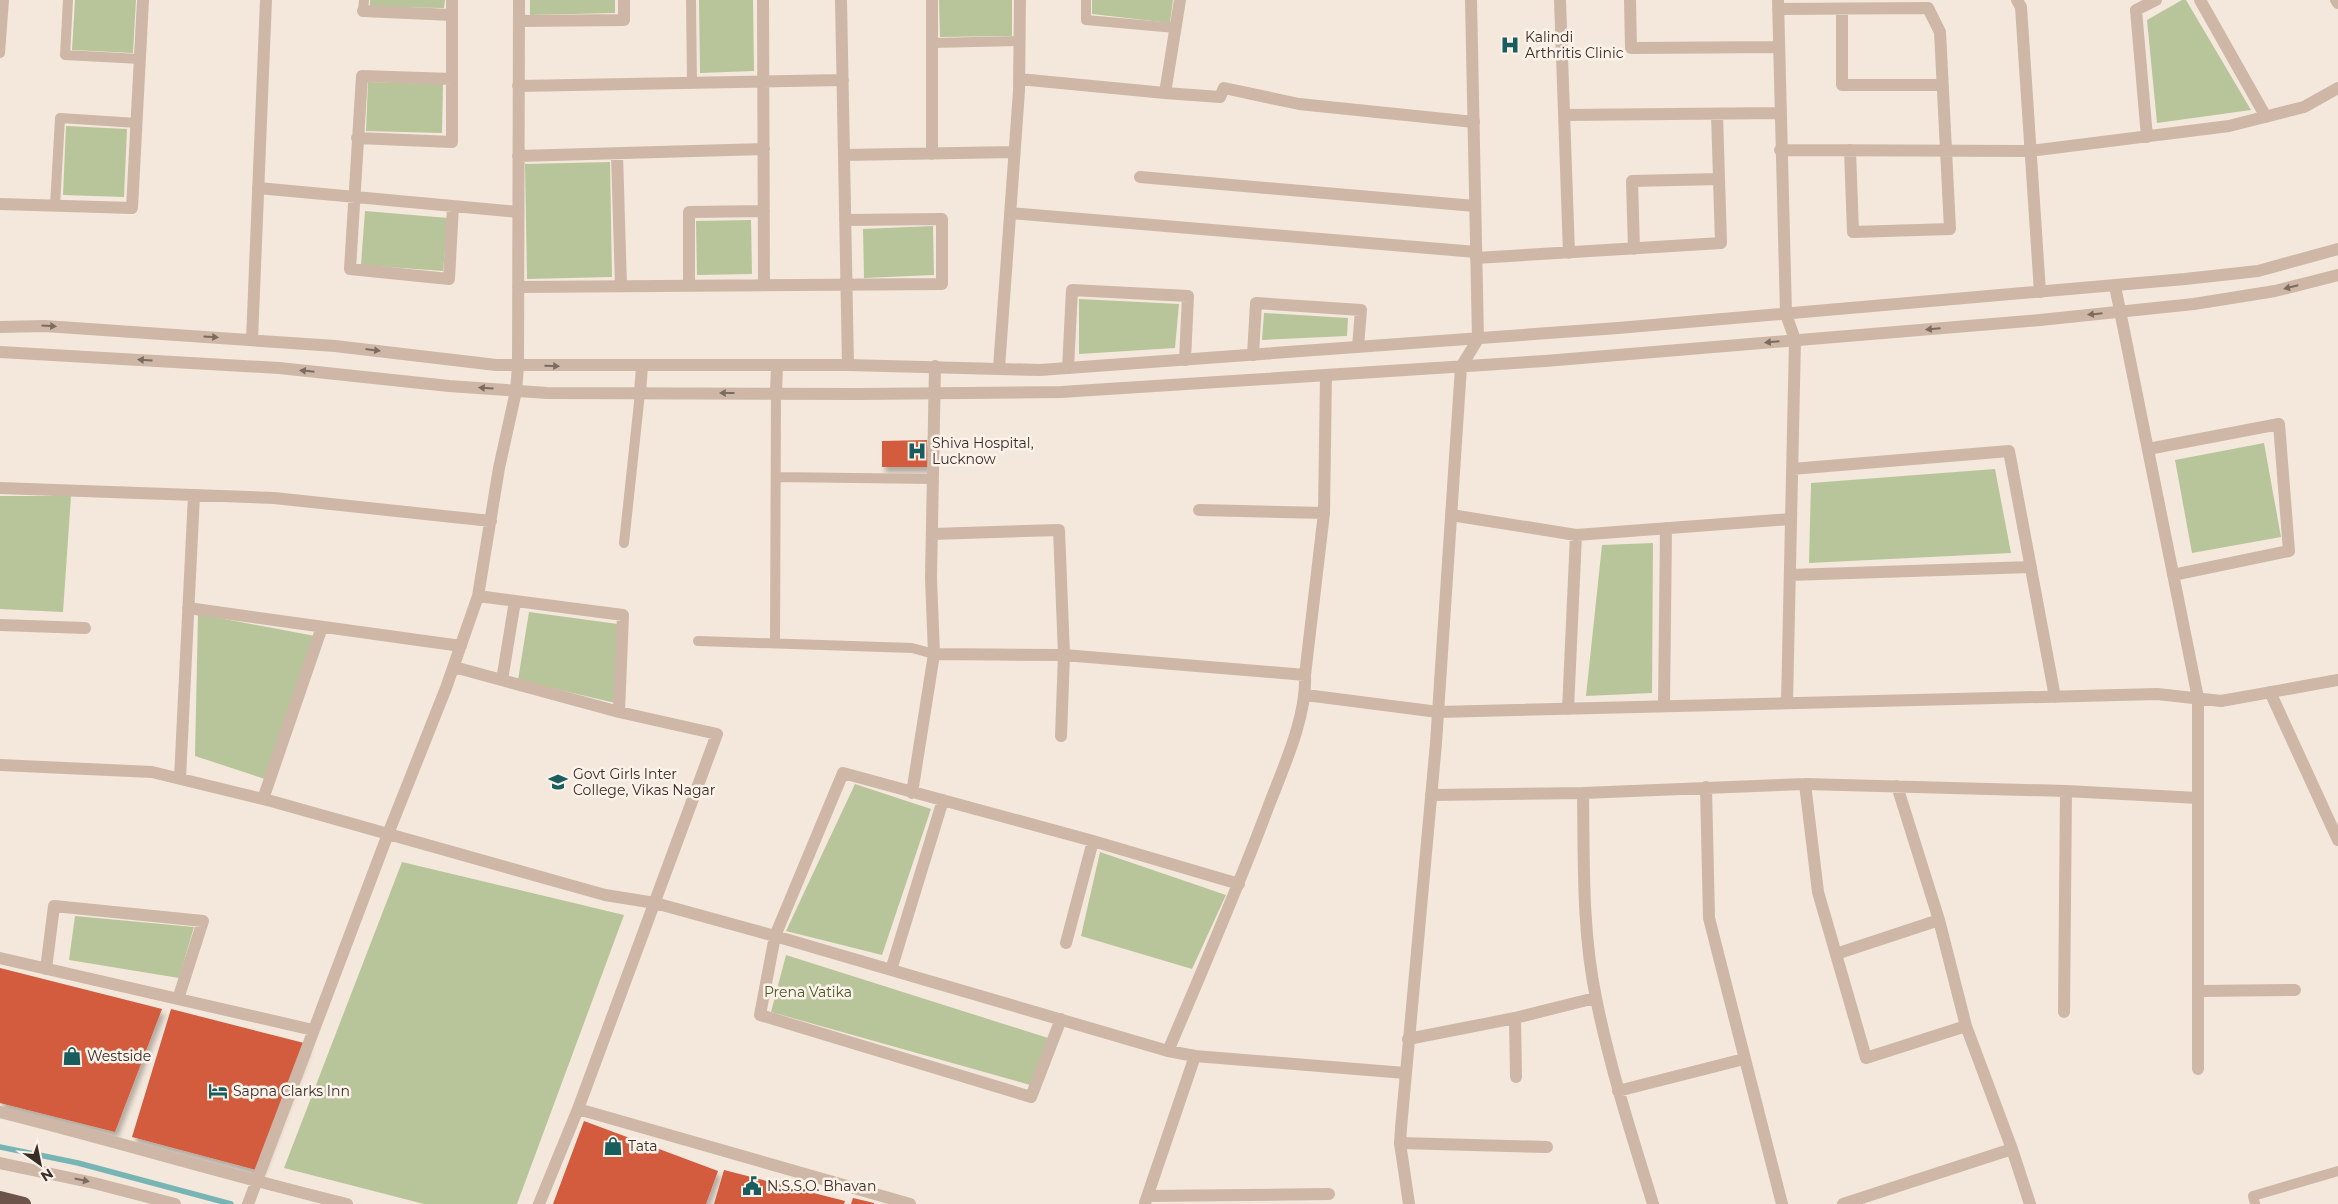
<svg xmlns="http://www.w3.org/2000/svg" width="2338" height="1204" viewBox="0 0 2338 1204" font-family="Montserrat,sans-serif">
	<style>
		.green { fill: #b8c59a }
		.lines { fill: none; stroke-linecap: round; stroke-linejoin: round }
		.stream { stroke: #77b5b5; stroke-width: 5.5 }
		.building { fill: #d25b3c; filter: url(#shadow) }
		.service { stroke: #ceb7a6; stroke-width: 10 }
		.minor { stroke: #ceb7a6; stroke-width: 12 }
		.tertiary { stroke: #ceb7a6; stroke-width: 12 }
		.trunk { stroke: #6c544a; stroke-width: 14 }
		.oneway { fill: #7c6b61 }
		.labels { text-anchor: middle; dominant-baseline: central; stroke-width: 5; stroke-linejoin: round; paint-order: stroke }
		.poi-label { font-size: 14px; fill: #392d28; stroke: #fbf2e9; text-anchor: start }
		.park-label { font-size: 14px; fill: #4a5a29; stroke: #fbf2e9 }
	</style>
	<defs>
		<filter id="shadow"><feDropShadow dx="3" dy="5.5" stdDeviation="2.5" flood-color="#0004"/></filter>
	</defs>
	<rect width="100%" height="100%" fill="#f4e8dc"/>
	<path class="green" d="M75,0H136L133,53L72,50Z
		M370,0H445L444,8L370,7Z
		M530,0H615V13L530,15Z
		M699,0H753L754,71L700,73Z
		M939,0H1012V36L940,37Z
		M1092,0H1173L1170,23L1092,14Z
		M2182,0H2186L2251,110L2157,123L2147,20Z
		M368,82L443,84L442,133L366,131Z
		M66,126L127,129L124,197L63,195Z
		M610,162L612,277L527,279L525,164Z
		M365,211L448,218L443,271L361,265Z
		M751,220L752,274L697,275L696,221Z
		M933,226L934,275L864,278L863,229Z
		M1079,299L1179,304L1175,348L1079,354Z
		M1264,313L1348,318L1347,336L1262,340Z
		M2264,443L2281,537L2192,553L2175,460Z
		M1995,469L2011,553L1809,563L1811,483Z
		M0,496H71L63,612L0,609Z
		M1653,543L1652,693L1586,696L1602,545Z
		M529,612L618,624L615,703L518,680Z
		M198,614L315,636L265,779L195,756Z
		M855,784L931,809L882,955L786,931Z
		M1100,852L1226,895L1192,969L1081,936Z
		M402,862L624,915L517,1204H424L284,1168Z
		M75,916L194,927L179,978L69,960Z
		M786,955L1048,1038L1030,1085L771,1012Z"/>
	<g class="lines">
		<path class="stream" d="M0,1147L78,1163L231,1204"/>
	</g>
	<path class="building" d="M927,440L928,467H882V441Z
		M0,968L162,1009L115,1132L0,1103Z
		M171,1009L308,1044L260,1171L132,1137Z
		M584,1121L718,1171L706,1204H553Z
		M724,1170L845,1201L844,1204H714Z
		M853,1198L874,1203V1204H851Z"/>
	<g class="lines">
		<path class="service" d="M68,0L65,55L140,59
			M691,0L692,83
			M1086,0V20L1175,28
			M363,11L364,0
			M932,43L1020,41
			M0,53L4,0
			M55,206L60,118L137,123
			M776,477L933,479
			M624,543L640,393
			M698,641L912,648L934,654
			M775,643L776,393
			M2255,1204L2253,1196L2338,1171"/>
		<path class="minor" d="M763,0L764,285
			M841,0L848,365
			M1560,0L1569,253
			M1630,0L1631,48L1779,47
			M1778,0L1786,314L1795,340L1787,703
			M2017,0L2021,7L2040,292
			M2200,0L2266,117
			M2336,0L2338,3
			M1778,9L1928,8L1940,32L1950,229L1853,232L1850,150
			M1842,9V85H1942
			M363,11L452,15
			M519,21L624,20V0
			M452,79L362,76L350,269L449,279L453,206
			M1019,79L1165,93L1180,0
			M518,86L843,80
			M1165,93L1220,97L1224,88L1299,104L1474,122
			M1564,115L1780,113
			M2147,137L2136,10L2156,0
			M357,138L452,142V0
			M1780,150L2030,151L2229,126L2304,107L2338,88
			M617,154L621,286
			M932,154V0
			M844,155L1014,152
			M518,156L764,149
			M1140,177L1475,206
			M258,188L518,212
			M0,204L132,208L143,0
			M1010,213L1476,252
			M1634,249L1632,181L1719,179
			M1476,258L1721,243L1717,114
			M689,285V212L764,211
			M2115,286L2198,698V1069
			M518,287L942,284V219L845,220
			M1253,355L1256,303L1361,310L1358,347
			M999,368L1019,91L1020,0
			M1068,368L1072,290L1188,296L1185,360
			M640,393L642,366
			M776,393L777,366
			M2148,449L2279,424L2289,551L2173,575
			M1792,469L2009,451L2055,697
			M0,488L274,498L491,521
			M1199,510L1324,513
			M1451,515L1576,535L1791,519
			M932,534L1059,530L1064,655L1061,736
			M1790,575L2031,567
			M478,596L623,615L619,712
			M188,608L461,646
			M0,625L85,628
			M934,654L1064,655L1305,675
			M454,667L619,712L717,734L578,1109L539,1204
			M502,680L515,601
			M2270,692L2338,840
			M1306,695L1438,712L2157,694L2221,701L2338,680
			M1664,706L1666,528
			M1568,709L1576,535
			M0,765L152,772L271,801L605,895L655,903L775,936L1168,1051L1195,1056L1405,1073
			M180,778L194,495
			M1805,784L1818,892L1866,1058L1966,1026
			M1897,786L1939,920L1966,1026L2012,1149L2030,1204
			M1706,787L1709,918L1782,1204
			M912,793L934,654L931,578L935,366
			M1583,793C1584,861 1582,931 1596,998C1610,1068 1632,1136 1653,1204
			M1431,795L1583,793L1805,784L2066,791L2198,798
			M263,799L322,627
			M1066,943L1093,841
			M1836,954L1939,920
			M0,958L313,1030
			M46,969L54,906L203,921L178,999
			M891,970L943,800
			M2198,991L2295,990
			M2064,1012L2066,791
			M1515,1018L1516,1077
			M1061,1019L1031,1097L760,1015L775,936L843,773L1093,841L1239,884
			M1408,1039L1515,1018L1595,998
			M1168,1051C1203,969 1238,888 1269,805C1284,766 1307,716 1305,675L1324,513L1326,375
			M1618,1091L1744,1059
			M578,1109L910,1204
			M0,1112C116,1141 231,1176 347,1204
			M1400,1143L1547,1147
			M1148,1196L1329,1194
			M1145,1203L1195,1056
			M248,1204L388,834L446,688L478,596L499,468L516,391L518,366L519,0
			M1843,1204L2012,1149"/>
		<path class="tertiary" d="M0,327L45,326L335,346L496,365H848L1040,370L1618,328L2185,279L2258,271L2338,249
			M252,340L266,0
			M0,352L279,368L449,386L547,393L860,394L1061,392L1545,361L2040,320L2194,304L2275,291L2338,275
			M0,1163L94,1183L175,1204
			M1409,1204L1400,1143L1401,1128L1436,743L1461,367L1478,339L1471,0"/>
		<path class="trunk" d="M0,1198L24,1204"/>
	</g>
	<defs><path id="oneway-solid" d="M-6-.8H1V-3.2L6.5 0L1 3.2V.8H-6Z" transform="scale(1.25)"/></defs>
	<g class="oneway">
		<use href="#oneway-solid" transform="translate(2291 287) rotate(166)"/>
		<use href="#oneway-solid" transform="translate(2095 314) rotate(174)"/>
		<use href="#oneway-solid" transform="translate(49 326) rotate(3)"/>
		<use href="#oneway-solid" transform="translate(1933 329) rotate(175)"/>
		<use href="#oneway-solid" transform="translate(211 337) rotate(4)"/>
		<use href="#oneway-solid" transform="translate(1772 342) rotate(175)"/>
		<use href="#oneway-solid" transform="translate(373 350) rotate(7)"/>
		<use href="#oneway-solid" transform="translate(145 360) rotate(-176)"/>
		<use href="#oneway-solid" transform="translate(552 366) rotate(1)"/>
		<use href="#oneway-solid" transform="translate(307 371) rotate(-174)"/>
		<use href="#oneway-solid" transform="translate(486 388) rotate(-176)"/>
		<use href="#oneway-solid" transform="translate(727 393) rotate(180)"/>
		<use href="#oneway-solid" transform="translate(82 1180) rotate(12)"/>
	</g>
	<defs>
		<g id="hospital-bare" transform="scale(1.5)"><path d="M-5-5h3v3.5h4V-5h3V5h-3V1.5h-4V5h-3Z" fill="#195e5f" stroke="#fbf2e9" stroke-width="2.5" paint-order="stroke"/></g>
		<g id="university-bare" transform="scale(1.5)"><path d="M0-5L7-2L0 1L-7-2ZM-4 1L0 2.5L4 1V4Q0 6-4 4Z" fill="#195e5f" stroke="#fbf2e9" stroke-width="2.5" paint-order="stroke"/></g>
		<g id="shop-bare" transform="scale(1.5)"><path d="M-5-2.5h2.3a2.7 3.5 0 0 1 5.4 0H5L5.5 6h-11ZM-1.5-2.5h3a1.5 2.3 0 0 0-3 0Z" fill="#195e5f" stroke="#fbf2e9" stroke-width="2.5" paint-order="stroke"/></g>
		<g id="hotel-bare" transform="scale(1.5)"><path d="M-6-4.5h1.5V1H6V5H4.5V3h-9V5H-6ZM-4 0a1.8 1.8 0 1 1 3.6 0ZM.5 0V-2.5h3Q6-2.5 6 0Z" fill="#195e5f" stroke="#fbf2e9" stroke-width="2.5" paint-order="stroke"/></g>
		<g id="civic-bare" transform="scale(1.5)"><path d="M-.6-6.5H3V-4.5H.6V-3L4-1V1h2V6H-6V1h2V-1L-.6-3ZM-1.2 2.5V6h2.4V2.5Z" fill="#195e5f" stroke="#fbf2e9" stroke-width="2.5" paint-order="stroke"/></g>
	</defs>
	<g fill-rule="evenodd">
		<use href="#hospital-bare" x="1510" y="45"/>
		<use href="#hospital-bare" x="917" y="451"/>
		<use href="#university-bare" x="558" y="782"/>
		<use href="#shop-bare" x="72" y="1056"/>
		<use href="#hotel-bare" x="218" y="1091"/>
		<use href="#shop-bare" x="613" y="1146"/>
		<use href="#civic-bare" x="752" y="1186"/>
	</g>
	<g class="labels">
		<g class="poi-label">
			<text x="1525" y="37">Kalindi<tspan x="1525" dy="16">Arthritis Clinic</tspan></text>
			<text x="932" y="443">Shiva Hospital,<tspan x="932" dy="16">Lucknow</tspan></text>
			<text x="573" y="774">Govt Girls Inter<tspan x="573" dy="16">College, Vikas Nagar</tspan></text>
			<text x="87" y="1056">Westside</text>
			<text x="233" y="1091">Sapna Clarks Inn</text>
			<text x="628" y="1146">Tata</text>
			<text x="767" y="1186">N.S.S.O. Bhavan</text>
		</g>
		<g class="park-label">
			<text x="808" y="992">Prena Vatika</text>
		</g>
	</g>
	<g transform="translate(40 1164) rotate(147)" stroke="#fbf2e9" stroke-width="4" paint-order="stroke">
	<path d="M0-4L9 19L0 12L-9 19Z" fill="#392d28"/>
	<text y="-8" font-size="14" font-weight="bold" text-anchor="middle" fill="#392d28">N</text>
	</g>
</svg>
